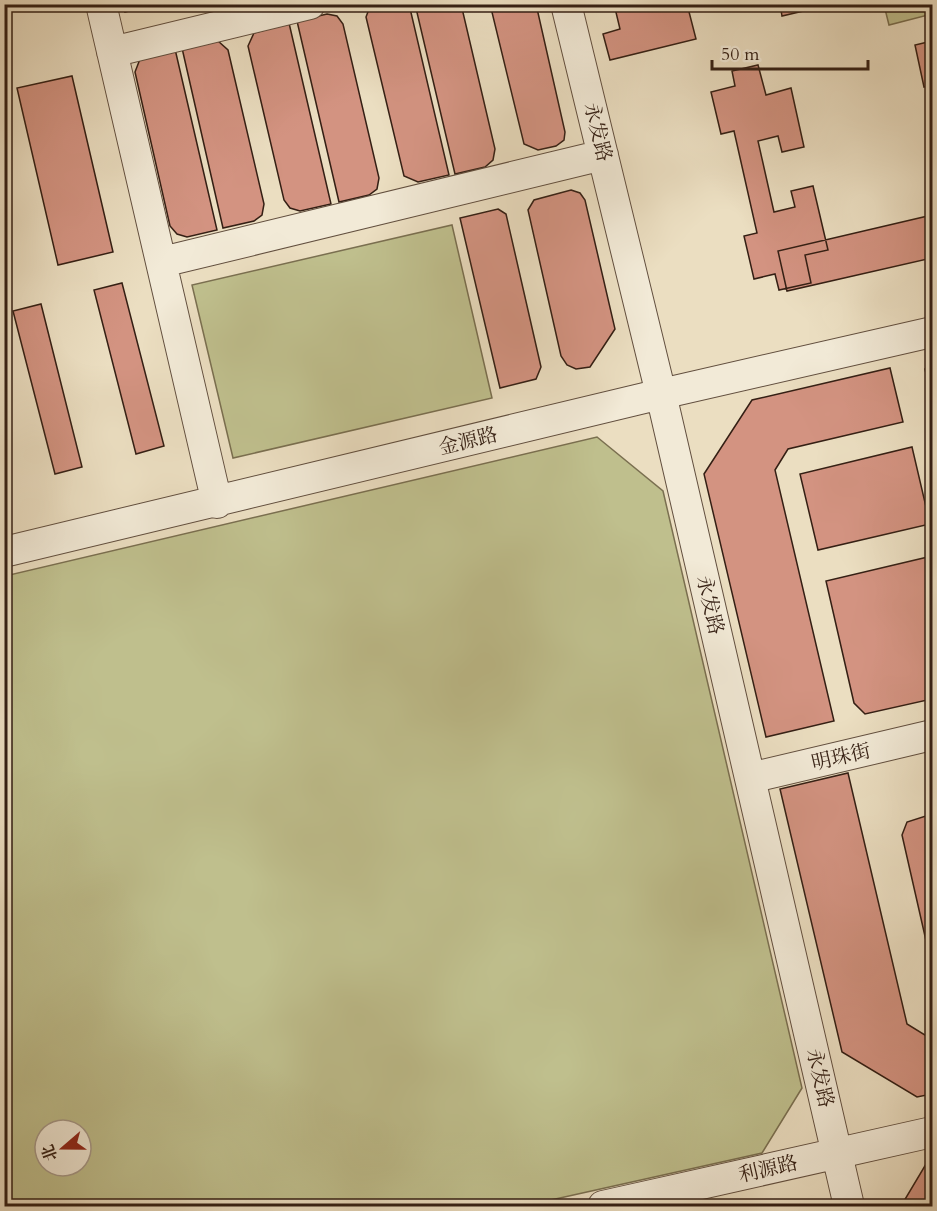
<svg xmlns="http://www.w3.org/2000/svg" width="937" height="1211" viewBox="0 0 937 1211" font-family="Cardo,'Noto Serif SC',serif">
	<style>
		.green { fill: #bfbf8d; stroke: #7a6f50; stroke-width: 1.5; fill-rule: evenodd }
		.building { fill: #d39381; stroke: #341f14; stroke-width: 1.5 }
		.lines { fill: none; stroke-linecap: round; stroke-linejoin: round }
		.minor-casing { stroke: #624f3f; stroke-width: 32 }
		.minor { stroke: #f2ead7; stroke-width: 30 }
		.labels { text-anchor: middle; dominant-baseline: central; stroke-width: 4.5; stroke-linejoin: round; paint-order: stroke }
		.street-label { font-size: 20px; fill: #341f14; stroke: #f2ead7 }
	</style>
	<rect width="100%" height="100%" fill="#ebdec1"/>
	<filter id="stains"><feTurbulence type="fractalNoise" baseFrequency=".00333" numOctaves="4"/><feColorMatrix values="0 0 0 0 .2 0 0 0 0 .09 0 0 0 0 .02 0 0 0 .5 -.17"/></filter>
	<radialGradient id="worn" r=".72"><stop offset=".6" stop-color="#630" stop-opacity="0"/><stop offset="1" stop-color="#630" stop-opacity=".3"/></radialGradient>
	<path class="green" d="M884,5H932V14L889,25Z
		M452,225L492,398L233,458L192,285Z
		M597,437L663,491L802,1088L762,1153L524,1206H5V576ZM45,1130H81V1166H45Z"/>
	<path class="building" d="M124,4H156L125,12Z
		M371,4H409L449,175L418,182L404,176L366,17Z
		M415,4H461L495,149L493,160L485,167L455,174Z
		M490,4H536L565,132L564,140L556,146L538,150L524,144Z
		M614,4H687L696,39L610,60L603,34L620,29Z
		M780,4H833L782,16Z
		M327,14L337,16L343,24L379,178L377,189L369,195L339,202L297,21Z
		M289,23L331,204L300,211L290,208L284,200L248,46L254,33Z
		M218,41L228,50L264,204L262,215L254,221L223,228L182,48Z
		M932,41V85L924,87L915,45Z
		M175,49L217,230L187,237L177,234L170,226L135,72L140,59Z
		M758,65L766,95L791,88L804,147L782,152L778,136L758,141L774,212L795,207L791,191L813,186L828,250L805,255L811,283L779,290L775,274L754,279L744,236L757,233L734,131L721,134L711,92L735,86L732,71Z
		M72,76L113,252L58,265L17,88Z
		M571,190L580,193L585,200L615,329L590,367L576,369L567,365L561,356L528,210L534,200Z
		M498,209L506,214L541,367L536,379L500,388L460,218Z
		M932,215V258L787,291L778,251Z
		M122,283L164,446L136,454L94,290Z
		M41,304L82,467L55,474L13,311Z
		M932,367V402L925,369Z
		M890,368L903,422L788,449L775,470L834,721L766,737L704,474L752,400Z
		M912,447L930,524L818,550L800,474Z
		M932,556V699L865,714L854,703L826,581Z
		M848,773L907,1024L928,1037L932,1036V1094L917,1097L842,1052L780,789Z
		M932,814V967L902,835L907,822Z
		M932,1154V1206H901Z"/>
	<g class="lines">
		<g class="minor-casing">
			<path id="minor" d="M101,4L217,503
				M566,4L661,394L849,1206
				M112,52L310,4
				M162,262L603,155
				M4,552L661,394L932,332
				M750,778L932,735
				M603,1206L932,1132"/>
		</g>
		<use href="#minor" class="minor"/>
	</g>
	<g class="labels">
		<g class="street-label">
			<text transform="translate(598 132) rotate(76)">永发路</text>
			<text transform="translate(468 441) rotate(-14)">金源路</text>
			<text transform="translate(710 605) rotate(77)">永发路</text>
			<text transform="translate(841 757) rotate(-13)">明珠街</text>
			<text transform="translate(820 1078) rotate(77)">永发路</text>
			<text transform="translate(768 1169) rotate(-13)">利源路</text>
		</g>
	</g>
	<rect width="937" height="1211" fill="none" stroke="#ebdec1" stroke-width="24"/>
	<rect x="6" y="6" width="925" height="1199" fill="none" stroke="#341f14" stroke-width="3"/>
	<rect x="12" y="12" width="913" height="1187" fill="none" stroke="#341f14" stroke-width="1.5"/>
	<g transform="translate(63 1148) rotate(250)"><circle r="28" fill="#f2ead7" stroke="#a69989" stroke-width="1.5"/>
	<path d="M0-4.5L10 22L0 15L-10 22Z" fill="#8f2418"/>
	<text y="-9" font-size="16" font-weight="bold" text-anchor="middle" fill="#341f14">北</text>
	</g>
	<path d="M712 60v9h156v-9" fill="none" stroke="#341f14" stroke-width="3"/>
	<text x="721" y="60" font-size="18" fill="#341f14" stroke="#f2ead7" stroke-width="4.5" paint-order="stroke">50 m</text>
	<rect width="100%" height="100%" filter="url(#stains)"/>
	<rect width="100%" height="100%" fill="url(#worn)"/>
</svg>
